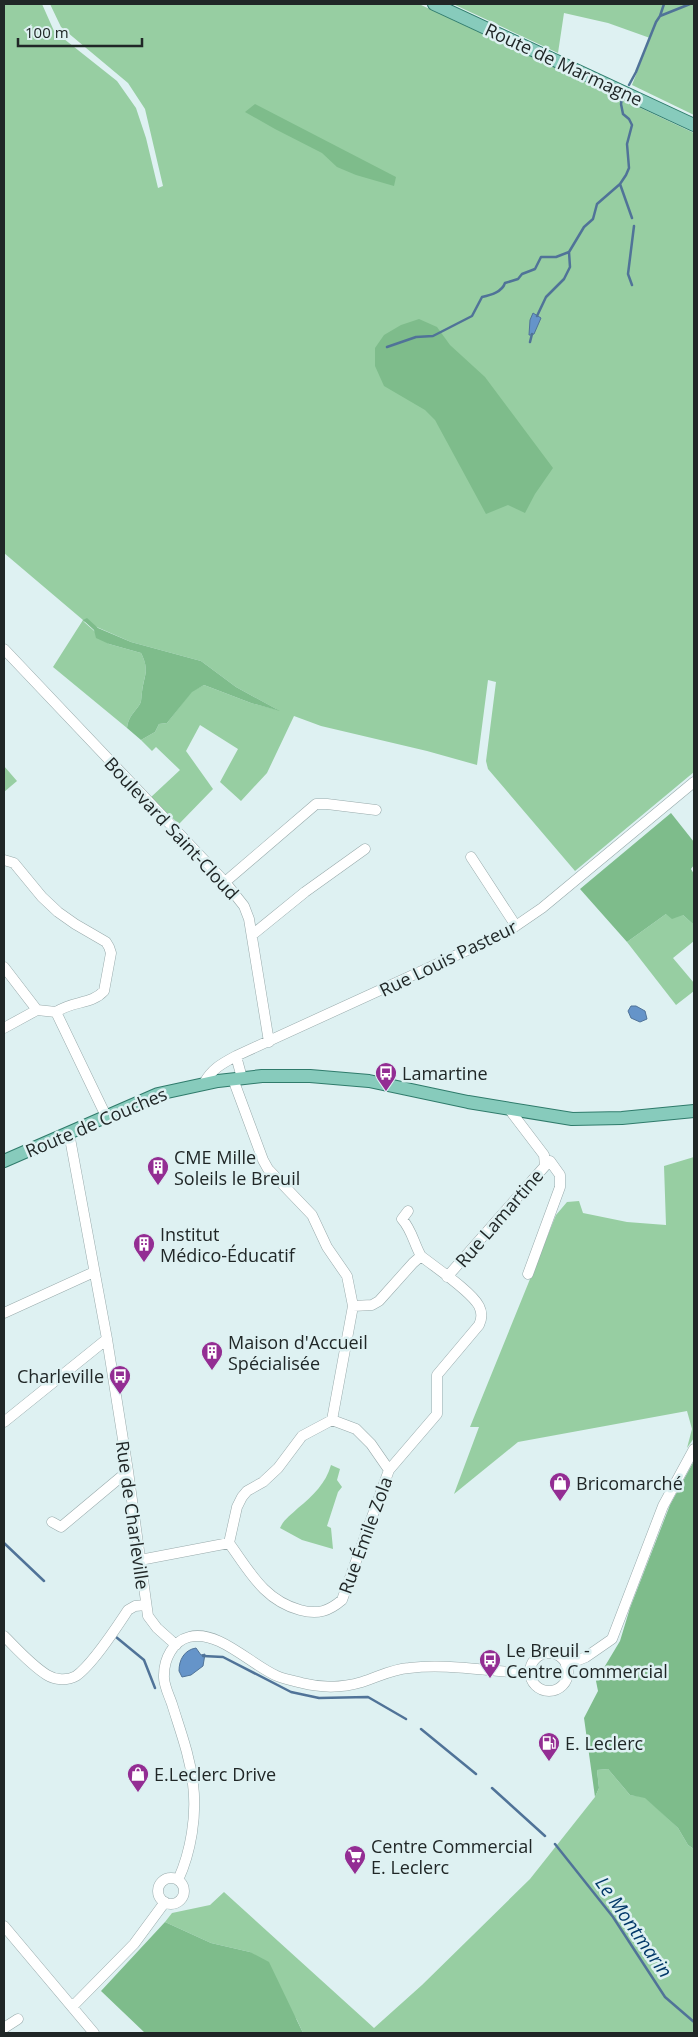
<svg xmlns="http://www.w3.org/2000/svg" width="698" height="2037" viewBox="0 0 698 2037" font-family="'Open Sans',sans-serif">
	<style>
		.green { fill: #97cea2 }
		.forest { fill: #7ebc8b }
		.water { fill: #6594c9; stroke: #507398 }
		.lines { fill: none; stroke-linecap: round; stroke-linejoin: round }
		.stream { stroke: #507398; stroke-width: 2.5 }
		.minor-casing { stroke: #98aaab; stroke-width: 11 }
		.major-casing { stroke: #2f7b6b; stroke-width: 14 }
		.minor { stroke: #fff; stroke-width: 10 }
		.major { stroke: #87cbbc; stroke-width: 12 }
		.labels { text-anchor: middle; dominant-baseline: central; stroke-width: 5; stroke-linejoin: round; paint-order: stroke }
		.street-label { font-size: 18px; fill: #202727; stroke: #def1f2 }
		.poi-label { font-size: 18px; fill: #202727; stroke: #def1f2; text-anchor: start }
		.water-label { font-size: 19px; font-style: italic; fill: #033969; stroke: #def1f2 }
	</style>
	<rect width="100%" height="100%" fill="#def1f2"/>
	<path class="green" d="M4,4H42L54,31L117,81L136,108L146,138L158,188L163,186L145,109L128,83L61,27L50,4H419L694,133V772L575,871L488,769L486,761L496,682L488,680L477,765L427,751L321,726L294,716L267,773L241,801L220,782L238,749L200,725L186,751L213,789L179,824L150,798L180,770L156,747L152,751L141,740L155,732L159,724L167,723L192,691L204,685L251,703L278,710L236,687L201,661L131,642L83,621L109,644L141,653C150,671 144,674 142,692C141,696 142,700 140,704C134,713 128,717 127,728L53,667L83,620L4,553Z
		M453,4H694V115L632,85L650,38L608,23L564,13L558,53Z
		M4,766L17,781L4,792Z
		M666,914L683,915L694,925V941L673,958L694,983V991L676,1005L627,942Z
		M694,1157V1438L687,1448L692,1429L687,1411L518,1442L454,1494L479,1427H470L556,1215L567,1202L579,1201L583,1213L627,1222L666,1225L664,1166Z
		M331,1465L340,1469L337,1480L342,1487L338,1492L327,1526L331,1528L333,1549L302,1540L280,1528C284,1519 291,1515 298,1508C313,1496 326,1483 331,1465Z
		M608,1769L630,1795L645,1797L678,1828L688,1845L694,1849V2033H303L297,2020L250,1952L211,1943L165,1922L172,1913L210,1905L224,1892L374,2028L422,1985L530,1879L595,1797L599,1788L597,1770Z"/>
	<path class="forest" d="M255,104L396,177L394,186L356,175L337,167L322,153L275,129L245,112Z
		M419,319L437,327L450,345L485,377L553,468L535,494L525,513L508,505L486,514L435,420L425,410L384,386L375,366V348L384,335L401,325Z
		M87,618L98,628L131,642L201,661L236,687L280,711L251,703L204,685L192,692L167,723L159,724L155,732L141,740L127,728C128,717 134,713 140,704C142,700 141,696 142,692C144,675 150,671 141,653L109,644L96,638L94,630L83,620Z
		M671,813L694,842V865L691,869L694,874V925L683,915L672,919L666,914L627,942L580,889Z
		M694,1461V1849L688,1845L678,1828L645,1798L630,1795L608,1769L597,1770L599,1788L595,1797L584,1718L598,1691L596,1681L620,1641L630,1608L670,1505Z
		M165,1922L211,1943L250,1952L269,1962L303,2033H145L101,1991Z"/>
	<path class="water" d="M533,313L541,318L534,334L531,335H529L530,320Z
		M631,1006H636L645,1011L647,1019L640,1022L631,1018L628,1011Z
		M196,1648L201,1655L205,1654L203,1666L191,1675L182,1677L179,1671C179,1660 184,1650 196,1648Z"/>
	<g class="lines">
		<path class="stream" d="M660,16L664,4
			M629,85L636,72L656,22L660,16L690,4
			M620,184L632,218
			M632,285L628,274L634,226
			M537,316L546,297L564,279L570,267L569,252L584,227L593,219L597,204L620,184L626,175L629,168L627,144L632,125L629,119L623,114L621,104L622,98
			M530,342L532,334
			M387,347L416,337L433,336L472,316L482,297C491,295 502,292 505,283L518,279L522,274L535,269L541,257H556L569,252
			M4,1543L44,1581
			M116,1637L144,1660L155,1688
			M203,1656L223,1657L291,1692L319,1698L368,1697L406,1719
			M421,1729L476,1774
			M492,1788L545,1836
			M555,1844L613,1917L665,1997L694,2022"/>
		<g class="minor-casing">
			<path id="minor" d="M4,649L225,882L244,906L249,919L269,1042
				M471,857L516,926
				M4,860L14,863L42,897L58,912L75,924L106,942L109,947L111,953L104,991C91,1005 74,1000 56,1012L106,1116
				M225,882L316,804H327L376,810
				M252,935L305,892L365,849
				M4,967L37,1010
				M4,1028L37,1010L56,1012
				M236,1056L242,1078
				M204,1083C212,1069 221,1064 236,1056L507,932L542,908L694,782
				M69,1133L107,1339L128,1471L148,1616L157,1628L176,1645
				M528,1274L560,1187V1175L550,1161H546
				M447,1277L545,1166L544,1155L509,1109
				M353,1306L372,1305L379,1301L413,1263L421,1256
				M4,1313L94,1272
				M332,1420L356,1429L371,1444L389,1470
				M4,1422L107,1339
				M52,1522L61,1527L128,1471
				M229,1543L237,1507L242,1497L247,1491L263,1482L278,1468L302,1436L332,1420L353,1306L347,1276L327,1247L312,1215L268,1169L263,1160L233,1079
				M140,1560L229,1543C250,1572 264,1600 300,1610C318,1615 329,1611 342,1600L389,1470L437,1414V1375L479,1325C482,1319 482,1312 479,1306C471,1291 436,1268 421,1256C414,1244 412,1230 402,1219L408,1211
				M4,1636C17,1649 31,1665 47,1675C55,1680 67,1681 76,1676C93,1664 116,1628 128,1610L135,1606L146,1605
				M530 1672a19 19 0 1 1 38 0a19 19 0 1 1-38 0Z
				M566,1665L586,1657L612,1639L663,1506L694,1449
				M158 1891a13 13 0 1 1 26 0a13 13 0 1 1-26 0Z
				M178,1880C191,1852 197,1815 193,1784C190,1756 180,1730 172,1704C169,1695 163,1684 164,1675C164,1659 173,1641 189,1637C218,1629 251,1665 277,1676C284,1679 294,1681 302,1683C322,1688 342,1688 362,1682C378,1677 392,1669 409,1668C448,1663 490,1672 530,1673
				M4,1926L94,2033
				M72,2007L134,1944L165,1902
				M4,2028L18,2019"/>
		</g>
		<g class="major-casing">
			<path id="major" d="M434,4L694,125
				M4,1161L158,1094L218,1081L262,1076H310L369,1081L468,1102L572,1119L622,1118L694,1111"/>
		</g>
		<use href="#minor" class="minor"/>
		<use href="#major" class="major"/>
	</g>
	<defs>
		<g id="bus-pin" transform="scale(1.125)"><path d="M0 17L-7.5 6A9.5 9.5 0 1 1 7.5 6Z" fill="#932d93" stroke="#def1f2"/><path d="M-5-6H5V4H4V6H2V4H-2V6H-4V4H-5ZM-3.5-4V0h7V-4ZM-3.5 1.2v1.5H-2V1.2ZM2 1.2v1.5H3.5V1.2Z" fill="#fff"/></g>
		<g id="building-pin" transform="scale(1.125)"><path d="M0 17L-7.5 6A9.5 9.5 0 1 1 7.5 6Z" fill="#932d93" stroke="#def1f2"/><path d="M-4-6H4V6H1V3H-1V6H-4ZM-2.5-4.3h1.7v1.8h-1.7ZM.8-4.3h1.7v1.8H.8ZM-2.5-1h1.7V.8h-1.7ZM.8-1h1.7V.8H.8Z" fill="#fff"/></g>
		<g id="shop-pin" transform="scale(1.125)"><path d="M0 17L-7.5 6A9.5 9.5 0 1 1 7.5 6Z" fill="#932d93" stroke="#def1f2"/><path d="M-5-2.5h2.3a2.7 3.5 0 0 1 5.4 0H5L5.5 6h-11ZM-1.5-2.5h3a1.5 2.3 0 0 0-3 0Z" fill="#fff"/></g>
		<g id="fuel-pin" transform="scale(1.125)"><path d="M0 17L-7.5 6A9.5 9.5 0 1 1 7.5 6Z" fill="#932d93" stroke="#def1f2"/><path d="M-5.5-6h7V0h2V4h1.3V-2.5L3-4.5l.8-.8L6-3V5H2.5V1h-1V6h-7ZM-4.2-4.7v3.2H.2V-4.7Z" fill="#fff"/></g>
		<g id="supermarket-pin" transform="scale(1.125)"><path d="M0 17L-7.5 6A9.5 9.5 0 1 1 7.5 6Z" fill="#932d93" stroke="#def1f2"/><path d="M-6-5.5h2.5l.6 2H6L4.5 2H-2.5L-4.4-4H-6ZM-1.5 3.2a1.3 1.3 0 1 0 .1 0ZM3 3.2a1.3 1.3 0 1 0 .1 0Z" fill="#fff"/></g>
	</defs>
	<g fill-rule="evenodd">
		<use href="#bus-pin" x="386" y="1073"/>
		<use href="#building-pin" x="158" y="1167"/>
		<use href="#building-pin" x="144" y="1244"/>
		<use href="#building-pin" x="212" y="1352"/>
		<use href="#bus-pin" x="120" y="1376"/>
		<use href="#shop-pin" x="560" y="1483"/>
		<use href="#bus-pin" x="490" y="1660"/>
		<use href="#fuel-pin" x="549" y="1743"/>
		<use href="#shop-pin" x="138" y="1774"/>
		<use href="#supermarket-pin" x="355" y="1856"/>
	</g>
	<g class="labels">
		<g class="street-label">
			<text transform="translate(564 64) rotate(25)">Route de Marmagne</text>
			<text transform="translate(172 828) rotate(47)">Boulevard Saint-Cloud</text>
			<text transform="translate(448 958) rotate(-26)">Rue Louis Pasteur</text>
			<text transform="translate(96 1122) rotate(-23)">Route de Couches</text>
			<text transform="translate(499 1218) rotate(-49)">Rue Lamartine</text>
			<text transform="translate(133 1515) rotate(82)">Rue de Charleville</text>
			<text transform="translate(365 1535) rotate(-70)">Rue Émile Zola</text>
		</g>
		<g class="poi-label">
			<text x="402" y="1073">Lamartine</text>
			<text x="174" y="1157">CME Mille<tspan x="174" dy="21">Soleils le Breuil</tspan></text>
			<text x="160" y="1234">Institut<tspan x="160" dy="21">Médico-Éducatif</tspan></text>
			<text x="228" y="1342">Maison d'Accueil<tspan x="228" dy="21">Spécialisée</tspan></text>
			<text x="104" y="1376" text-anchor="end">Charleville</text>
			<text x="576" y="1483">Bricomarché</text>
			<text x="506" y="1650">Le Breuil -<tspan x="506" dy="21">Centre Commercial</tspan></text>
			<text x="565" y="1743">E. Leclerc</text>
			<text x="154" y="1774">E.Leclerc Drive</text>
			<text x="371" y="1846">Centre Commercial<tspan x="371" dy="21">E. Leclerc</tspan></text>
		</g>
		<g class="water-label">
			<text transform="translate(634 1927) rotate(55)">Le Montmarin</text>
		</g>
	</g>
	<rect width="698" height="2037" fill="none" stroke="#202727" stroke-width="10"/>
	<path d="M18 38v8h124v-8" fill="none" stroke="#202727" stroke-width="2.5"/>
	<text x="25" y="38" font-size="15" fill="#202727" stroke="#def1f2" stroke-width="4" paint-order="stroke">100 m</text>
</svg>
